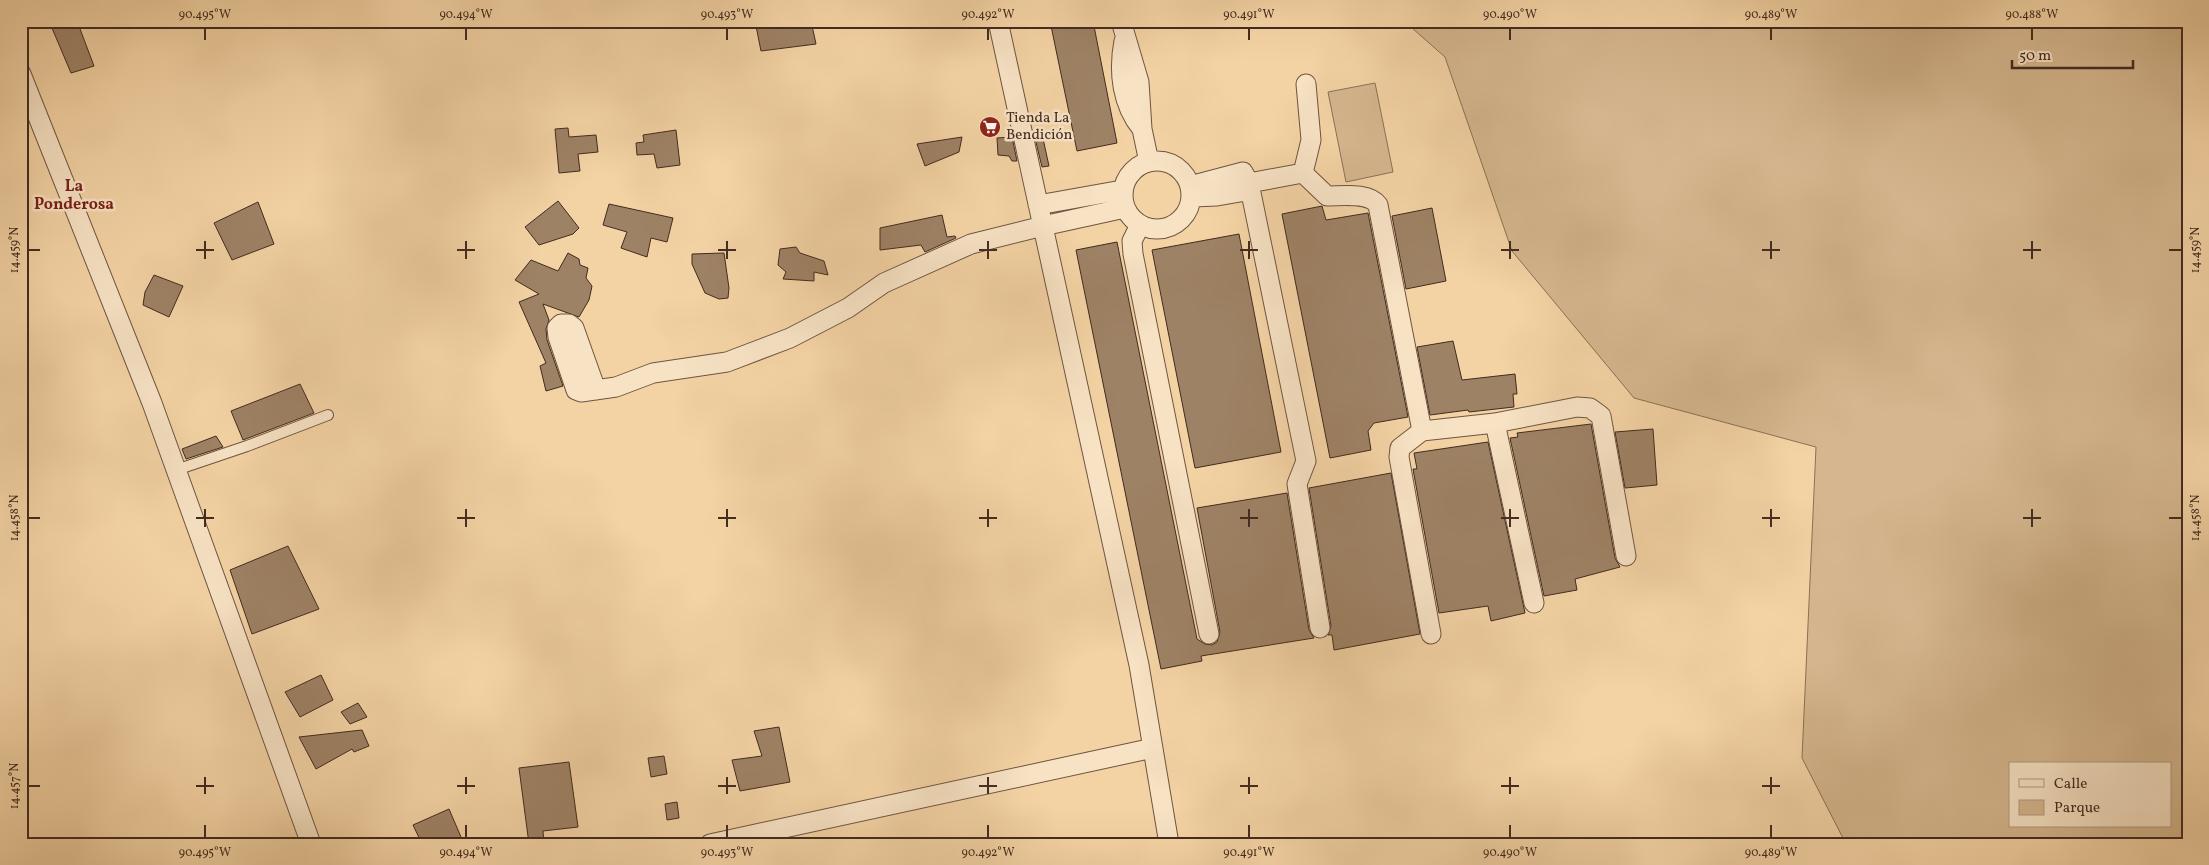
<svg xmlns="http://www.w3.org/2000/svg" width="2209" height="865" viewBox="0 0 2209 865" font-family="Vollkorn,serif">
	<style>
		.green { fill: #d5b68e; stroke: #8c7057; fill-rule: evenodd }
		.building { fill: #9e8265; stroke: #422b20 }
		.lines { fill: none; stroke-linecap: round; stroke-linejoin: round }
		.lane-casing { stroke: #6e5541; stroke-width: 12 }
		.street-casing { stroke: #6e5541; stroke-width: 21 }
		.lane { stroke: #f7e2c4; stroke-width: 10 }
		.street { stroke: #f7e2c4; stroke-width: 19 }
		.ticks { fill: none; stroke: #422b20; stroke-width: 2 }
		.labels { text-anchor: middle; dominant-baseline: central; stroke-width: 5; stroke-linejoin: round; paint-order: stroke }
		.poi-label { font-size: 15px; fill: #422b20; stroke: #f7e2c4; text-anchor: start }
		.neighbourhood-label { font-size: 16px; font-weight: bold; fill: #7a1f14; stroke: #f7e2c4 }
		.neatline { fill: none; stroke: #422b20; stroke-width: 2 }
		.ticks-label { font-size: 12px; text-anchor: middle; fill: #422b20 }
	</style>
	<rect width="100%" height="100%" fill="#f3d2a4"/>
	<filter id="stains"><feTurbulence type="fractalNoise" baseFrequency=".004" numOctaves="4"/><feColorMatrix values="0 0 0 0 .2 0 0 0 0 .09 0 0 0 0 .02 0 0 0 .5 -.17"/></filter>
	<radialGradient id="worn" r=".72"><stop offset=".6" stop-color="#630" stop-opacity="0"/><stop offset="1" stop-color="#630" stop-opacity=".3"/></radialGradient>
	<path class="green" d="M1404,21H2188V844H1846L1802,758L1816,447L1634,398L1512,251L1445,57ZM2010,764H2170V826H2010Z
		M1375,83L1393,172L1346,182L1328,92Z"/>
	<path class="building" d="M49,21H77L94,66L71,73Z
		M755,21H811L816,44L761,51Z
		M1050,21H1093L1117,143L1077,151Z
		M568,128L569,137L596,135L598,152L578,154L580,171L559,173L555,129Z
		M676,130L680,165L657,168L654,154L637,155L636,143L644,142L643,135Z
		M1034,134H1042L1049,166L1042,167Z
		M962,137L959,152L925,166L917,144Z
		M1012,137L1017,161H1012L1009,156L998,155L997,138Z
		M558,201L579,228L573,234L539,245L525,227Z
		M258,202L274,244L232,260L214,223Z
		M609,204L673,218L667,242L651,238L647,257L621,248L627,232L603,225Z
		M1322,206L1326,220L1368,213L1408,417L1374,423L1368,431L1371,450L1330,458L1282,214Z
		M1432,208L1446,281L1406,289L1392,216Z
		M942,215L947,237L955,236L956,238L925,252L921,245L880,250V228Z
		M1239,234L1281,452L1195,468L1152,250Z
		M1117,242L1197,639L1205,644L1212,645L1217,642L1220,632L1197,508L1287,493L1309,630L1314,638L1201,656L1202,661L1161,669L1076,250Z
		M796,247L800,253L824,261L828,275L814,272V281L783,279L786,272L778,265L780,249Z
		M568,253L579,259L580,265L588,268L586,278L592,286L589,300L579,317L543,304L549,320L546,329L547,340L563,386L546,391L540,366L546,363L519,302L539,294L515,280L531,260L558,271Z
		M724,253L729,288L728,298L719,299L705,293L692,264V254Z
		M154,275L183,286L169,317L143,305L145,292Z
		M1453,341L1462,380L1515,374L1517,394H1513L1514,407L1469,412L1468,410L1430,415L1417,347Z
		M300,384L314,413L243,440L231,411Z
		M1591,424L1615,558L1620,567L1575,579L1577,590L1544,596L1510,438L1518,437L1517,433Z
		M1653,429L1657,485L1625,488L1615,432Z
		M216,436L223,447L186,459L182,449Z
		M1488,442L1525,613L1491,621L1488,606L1439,613L1413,469H1417L1414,453Z
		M1391,473L1420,634L1334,650L1332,635H1328L1331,626L1309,488Z
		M288,546L319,609L252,634L230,570Z
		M321,675L333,700L300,717L285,692Z
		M358,703L367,717L350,724L341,712Z
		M779,727L790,782L740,791L732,760L762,756L754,731Z
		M362,730L369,746L354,752L352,749L316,769L299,737Z
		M664,756L667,774L651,777L648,758Z
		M569,762L578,827L543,831L544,844H529L519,768Z
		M677,802L679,818L667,820L665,804Z
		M449,809L464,844H422L413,825Z"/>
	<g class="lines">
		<g class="lane-casing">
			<path id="lane" d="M176,470L247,446L328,415"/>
		</g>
		<g class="street-casing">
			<path id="street" d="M998,21L1139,665L1169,844
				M1121,21L1139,82L1142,129L1149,162
				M1124,41C1118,72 1122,105 1142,129
				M21,74L152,403L311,844
				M1123 195a34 34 0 1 1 68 0a34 34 0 1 1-68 0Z
				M1303,173L1311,140L1306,84
				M1249,183L1303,173L1327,196C1342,196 1369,192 1378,205L1422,431L1495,423L1577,407L1590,408L1601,416L1626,556
				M1190,186L1243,172L1249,183L1306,461L1297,484L1320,628
				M1192,197L1217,196L1246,191L1249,183
				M1038,205L1122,190
				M1140,225L1132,241L1133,254L1209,634
				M596,390L574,328L569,324H561L557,328L558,337L576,390L581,392L616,387L653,373L727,362L790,338L848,308L884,283L971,244L1043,226L1125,208
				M1495,423L1534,603
				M1422,431L1400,448L1399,457L1431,634
				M710,844L1153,748"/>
		</g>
		<use href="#lane" class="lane"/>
		<use href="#street" class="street"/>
	</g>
	<path class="ticks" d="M205,28V40M466,28V40M727,28V40M988,28V40M1249,28V40M1510,28V40M1771,28V40M2032,28V40M205,241V259M466,241V259M727,241V259M988,241V259M1249,241V259M1510,241V259M1771,241V259M2032,241V259M28,250H40M196,250H214M457,250H475M718,250H736M979,250H997M1240,250H1258M1501,250H1519M1762,250H1780M2023,250H2041M2169,250H2182M205,509V527M466,509V527M727,509V527M988,509V527M1249,509V527M1510,509V527M1771,509V527M2032,509V527M28,518H40M196,518H214M457,518H475M718,518H736M979,518H997M1240,518H1258M1501,518H1519M1762,518H1780M2023,518H2041M2169,518H2182M205,777V794M466,777V794M727,777V794M988,777V794M1249,777V794M1510,777V794M1771,777V794M28,786H40M196,786H214M457,786H475M718,786H736M979,786H997M1240,786H1258M1501,786H1519M1762,786H1780M205,825V838M466,825V838M727,825V838M988,825V838M1249,825V838M1510,825V838M1771,825V838"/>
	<defs>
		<g id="supermarket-disc" transform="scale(1.125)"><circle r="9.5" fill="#8f2418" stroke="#f7e2c4"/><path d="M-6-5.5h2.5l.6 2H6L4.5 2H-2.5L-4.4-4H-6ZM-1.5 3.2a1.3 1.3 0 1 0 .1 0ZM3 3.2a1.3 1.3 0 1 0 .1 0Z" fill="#fff"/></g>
	</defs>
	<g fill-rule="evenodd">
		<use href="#supermarket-disc" x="990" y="127"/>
	</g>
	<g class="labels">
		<g class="poi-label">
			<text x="1006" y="118">Tienda La<tspan x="1006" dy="17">Bendición</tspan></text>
		</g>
		<g class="neighbourhood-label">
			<text x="74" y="187">La<tspan x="74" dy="18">Ponderosa</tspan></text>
		</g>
	</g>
	<rect width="2209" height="865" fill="none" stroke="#f3d2a4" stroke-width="55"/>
	<rect x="2009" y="762" width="162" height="65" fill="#f7e2c4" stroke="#af9982"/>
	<rect x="2019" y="779" width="25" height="8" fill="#f7e2c4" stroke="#af9982"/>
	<text x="2054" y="788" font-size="15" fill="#422b20">Calle</text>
	<rect x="2019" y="800" width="25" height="15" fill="#d5b68e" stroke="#af9982"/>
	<text x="2054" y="812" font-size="15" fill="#422b20">Parque</text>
	<path d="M2012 60v8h121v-8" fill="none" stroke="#422b20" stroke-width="2.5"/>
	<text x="2019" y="60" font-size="15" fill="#422b20" stroke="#f7e2c4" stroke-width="4" paint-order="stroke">50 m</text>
	<rect x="28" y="28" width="2154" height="810" class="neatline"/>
	<g class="ticks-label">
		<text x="205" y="18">90.495°W</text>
		<text x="466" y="18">90.494°W</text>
		<text x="727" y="18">90.493°W</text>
		<text x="988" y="18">90.492°W</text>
		<text x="1249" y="18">90.491°W</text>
		<text x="1510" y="18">90.490°W</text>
		<text x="1771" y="18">90.489°W</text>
		<text x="2032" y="18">90.488°W</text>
		<text transform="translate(14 250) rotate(-90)" y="4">14.459°N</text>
		<text transform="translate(2195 250) rotate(-90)" y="4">14.459°N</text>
		<text transform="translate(14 518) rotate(-90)" y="4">14.458°N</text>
		<text transform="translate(2195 518) rotate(-90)" y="4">14.458°N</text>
		<text transform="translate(14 786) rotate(-90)" y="4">14.457°N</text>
		<text x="205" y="856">90.495°W</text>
		<text x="466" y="856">90.494°W</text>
		<text x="727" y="856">90.493°W</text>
		<text x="988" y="856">90.492°W</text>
		<text x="1249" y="856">90.491°W</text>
		<text x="1510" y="856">90.490°W</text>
		<text x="1771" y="856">90.489°W</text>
	</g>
	<rect width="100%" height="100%" filter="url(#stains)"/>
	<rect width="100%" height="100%" fill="url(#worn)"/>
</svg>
